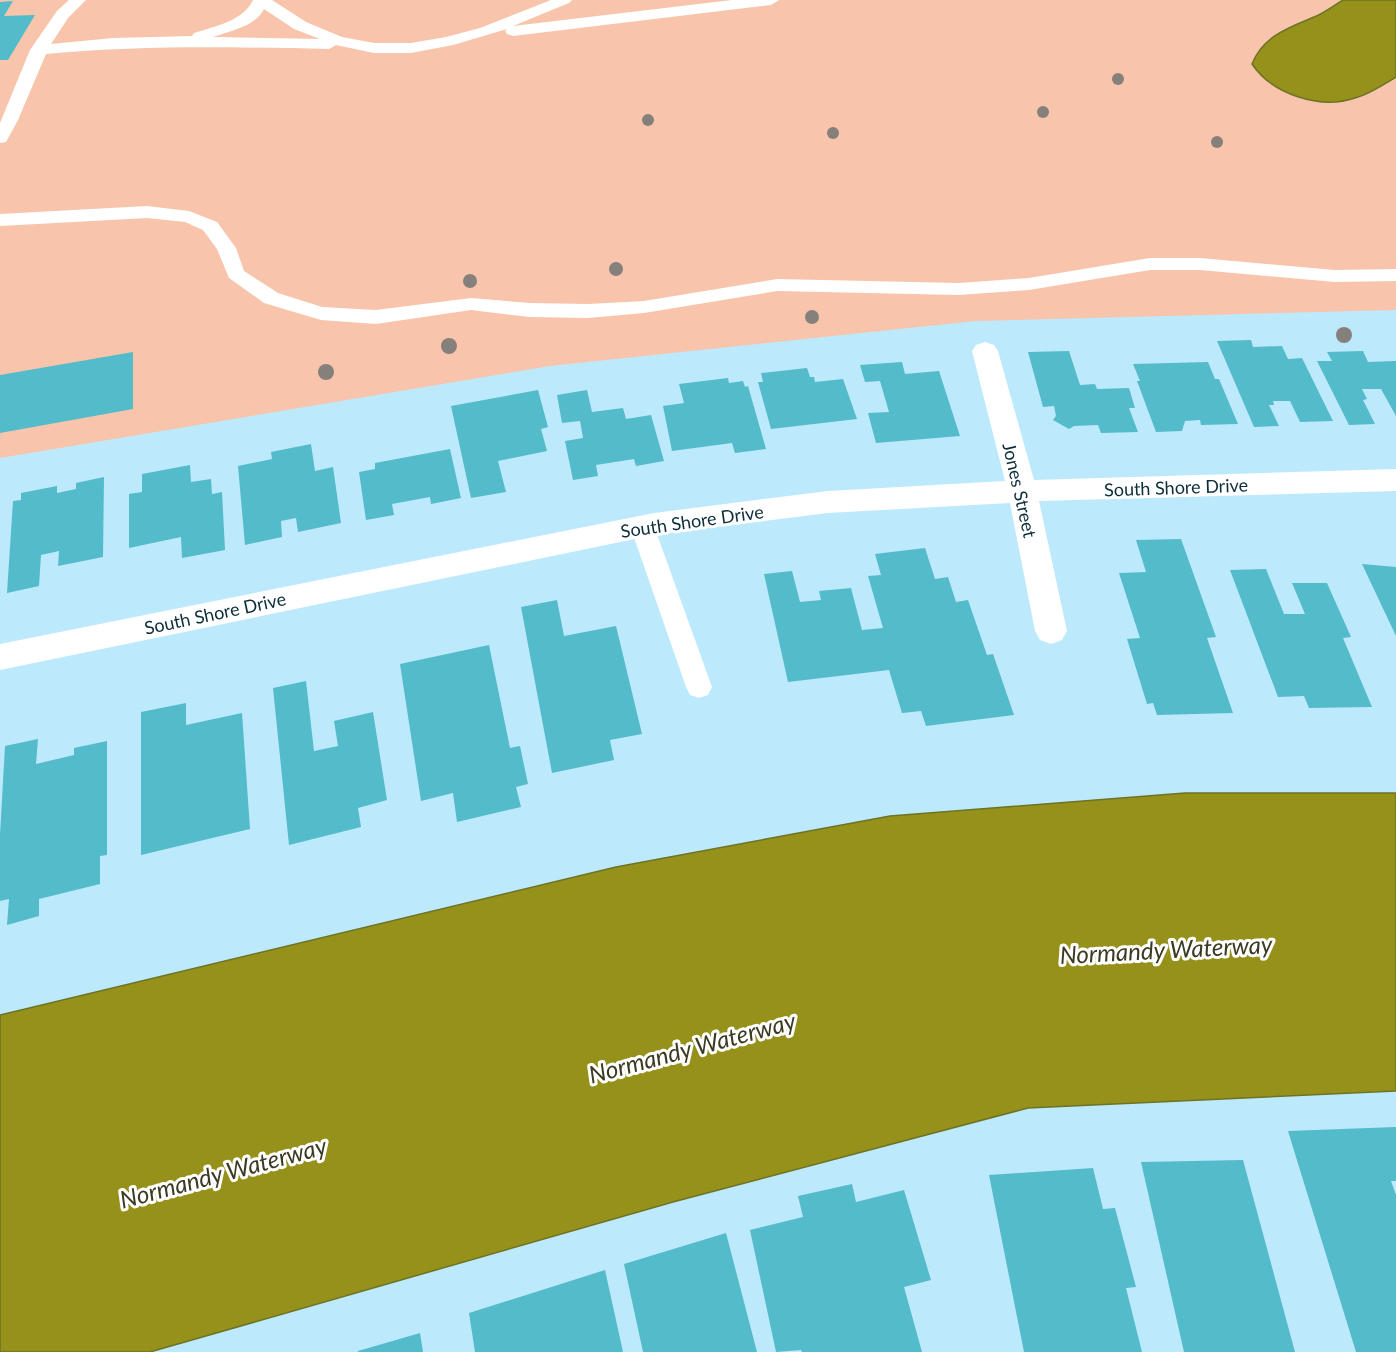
<svg xmlns="http://www.w3.org/2000/svg" width="1396" height="1352" viewBox="0 0 1396 1352" font-family="Lato,sans-serif">
	<style>
		.green { fill: #f8c5ac }
		.water { fill: #96911b; stroke: #6d7324; stroke-width: 1.5 }
		.building { fill: #53bbc9 }
		.lines { fill: none; stroke-linecap: round; stroke-linejoin: round }
		.lane { fill: #fff; fill-rule: evenodd }
		.street { fill: #fff; fill-rule: evenodd }
		.tree { fill: #86807c }
		.labels { text-anchor: middle; dominant-baseline: central; stroke-width: 6; stroke-linejoin: round; paint-order: stroke }
		.street-label { font-size: 18px; fill: #0c2d3a; stroke: #fff }
		.near-water-label { font-size: 24px; font-style: italic; fill: #3b3a22; stroke: #fff }
	</style>
	<rect width="100%" height="100%" fill="#bde9fd"/>
	<path class="green" d="M0,0H1396V310L975,321L550,366L0,458Z"/>
	<path class="water" d="M1343,0H1396V77C1383,85 1370,94 1355,98C1320,110 1272,94 1252,64C1263,36 1288,28 1314,17C1324,13 1333,6 1343,0Z
		M1185,793H1396V1091L1028,1108L673,1202L150,1352H0V1015L616,867L890,816Z"/>
	<path class="building" d="M13,1L4,16L35,15L8,60H0V2Z
		M1251,340L1253,347L1282,346L1288,359L1302,358L1333,421L1300,422L1290,401H1273L1274,405H1269L1279,426L1254,427L1217,341Z
		M1069,351L1080,385L1095,384L1097,389L1129,388L1135,408H1129L1138,432L1101,433L1098,425L1074,426L1069,429L1053,420L1056,416L1054,406L1043,407L1028,352Z
		M1363,351L1368,362L1396,361V416L1381,389H1362L1367,399L1363,400L1375,424L1349,425L1317,361H1332L1327,352Z
		M133,352V409L0,433V375Z
		M902,362L905,374L939,371L960,436L876,443L868,413L889,412L880,381L865,382L860,365Z
		M1208,362L1215,379H1219L1238,424L1201,425L1200,420L1185,421L1182,431L1156,432L1137,381H1140L1133,364Z
		M807,368L810,377H814L815,382L843,379L857,419L771,429L758,382H763L761,373Z
		M728,378L729,383L743,381L745,387L748,386L766,449L735,453L732,443L672,451L663,406L684,403L679,384Z
		M538,390L548,427L541,429L547,451L498,461L506,492L471,498L451,406Z
		M587,390L592,412L623,408L626,419L651,415L664,461L636,466L634,459L596,465L598,476L573,480L565,441L583,438L580,421L562,423L557,395Z
		M311,444L315,471L333,467L341,523L298,532L296,518L281,521L282,537L245,545L238,466L272,459L271,452Z
		M450,449L461,498L431,504L430,497L392,504L394,515L366,520L359,472L375,469V463Z
		M190,465L191,482L211,479L212,494L222,492L225,550L182,558L181,537L129,548V494L142,492V474Z
		M104,477L103,557L58,566L59,551L41,555L39,586L7,593L13,501L21,500V493L57,486V493L76,489V483Z
		M1181,539L1216,637L1207,638L1233,713L1157,715L1153,703L1147,704L1127,639L1140,638L1119,573L1146,572L1136,540Z
		M925,548L935,579L948,577L956,602L968,600L987,655L993,654L1014,715L926,726L921,711L902,713L889,670L788,682L764,574L792,571L800,602L821,600L819,591L851,588L862,630L883,628L868,576L881,575L875,554Z
		M1362,564L1396,567V636Z
		M1266,569L1284,614H1305L1292,583H1327L1351,637L1343,638L1372,707L1309,708L1304,696L1278,697L1230,570Z
		M557,600L564,636L616,626L642,734L610,740L614,760L552,773L521,607Z
		M489,645L510,748L520,746L528,784L516,787L521,807L457,822L453,793L421,801L400,664Z
		M306,681L314,751L338,746L334,721L373,712L387,800L358,808L361,827L289,845L273,688Z
		M186,703V725L242,713L250,829L141,855V712Z
		M38,739L36,764L74,755V748L107,741V855L100,856V884L39,899V916L7,925L9,899L0,901V835L5,746Z
		M1396,1127V1181H1391L1396,1195V1352H1356L1288,1131Z
		M1243,1160L1295,1352H1184L1141,1162Z
		M1093,1168L1103,1209L1115,1208L1136,1287L1126,1288L1142,1352H1024L989,1175Z
		M852,1184L856,1202L904,1190L931,1280L904,1287L922,1352H802L801,1350L776,1352L750,1230L803,1217L798,1196Z
		M726,1233L757,1352H643L624,1264Z
		M605,1270L623,1352H475L469,1313Z
		M420,1333L423,1352H358V1351Z"/>
	<g class="lines">
		<path class="lane" d="M69,0H86L68,18L51,44L113,38L192,36L194,33C216,26 243,21 253,0H272L306,22L342,37L374,43H411L446,37L480,28L551,0H572L569,3L513,26L732,0H779L771,5L513,36L507,34L505,31L507,29L453,45L411,53H374L336,45L329,49C234,47 141,45 46,54L18,120L6,142L0,143V123L30,50L57,11ZM264,9L294,29L320,39L213,37C230,31 256,26 264,9Z
			M147,206L189,211L217,222L236,248L244,271L278,293L322,307L376,310L471,298L530,303L588,304L644,301L777,279L959,283L1029,278L1150,258H1200L1335,270L1396,269V281L1335,282L1200,270H1150L1029,290L959,295L777,291L644,313L588,318L530,317L471,310L376,324L321,320L264,303L229,278L217,249L203,230L185,222L147,218L0,226V214Z
			M642,517L650,520L654,526L712,687L708,695L699,698L690,695L686,687L630,526L634,520Z"/>
		<path class="street" d="M985,342L994,345L998,351L1034,480L1396,469V491L1039,501L1067,631L1062,640L1051,644L1040,640L1035,631L1010,503L828,513L654,535L0,670V644L654,513L828,491L1005,481L972,351L976,345Z"/>
	</g>
	<g class="tree">
		<circle cx="1118" cy="79" r="6"/>
		<circle cx="1043" cy="112" r="6"/>
		<circle cx="648" cy="120" r="6"/>
		<circle cx="833" cy="133" r="6"/>
		<circle cx="1217" cy="142" r="6"/>
		<circle cx="616" cy="269" r="7"/>
		<circle cx="470" cy="281" r="7"/>
		<circle cx="812" cy="317" r="7"/>
		<circle cx="1344" cy="335" r="8"/>
		<circle cx="449" cy="346" r="8"/>
		<circle cx="326" cy="372" r="8"/>
	</g>
	<g class="labels">
		<g class="street-label">
			<text transform="translate(1176 487) rotate(-2)">South Shore Drive</text>
			<text transform="translate(1020 490) rotate(77)">Jones Street</text>
			<text transform="translate(692 521) rotate(-8)">South Shore Drive</text>
			<text transform="translate(215 613) rotate(-12)">South Shore Drive</text>
		</g>
		<g class="near-water-label">
			<text transform="translate(1166 949) rotate(-3)">Normandy Waterway</text>
			<text transform="translate(692 1047) rotate(-15)">Normandy Waterway</text>
			<text transform="translate(223 1172) rotate(-15)">Normandy Waterway</text>
		</g>
	</g>
</svg>
